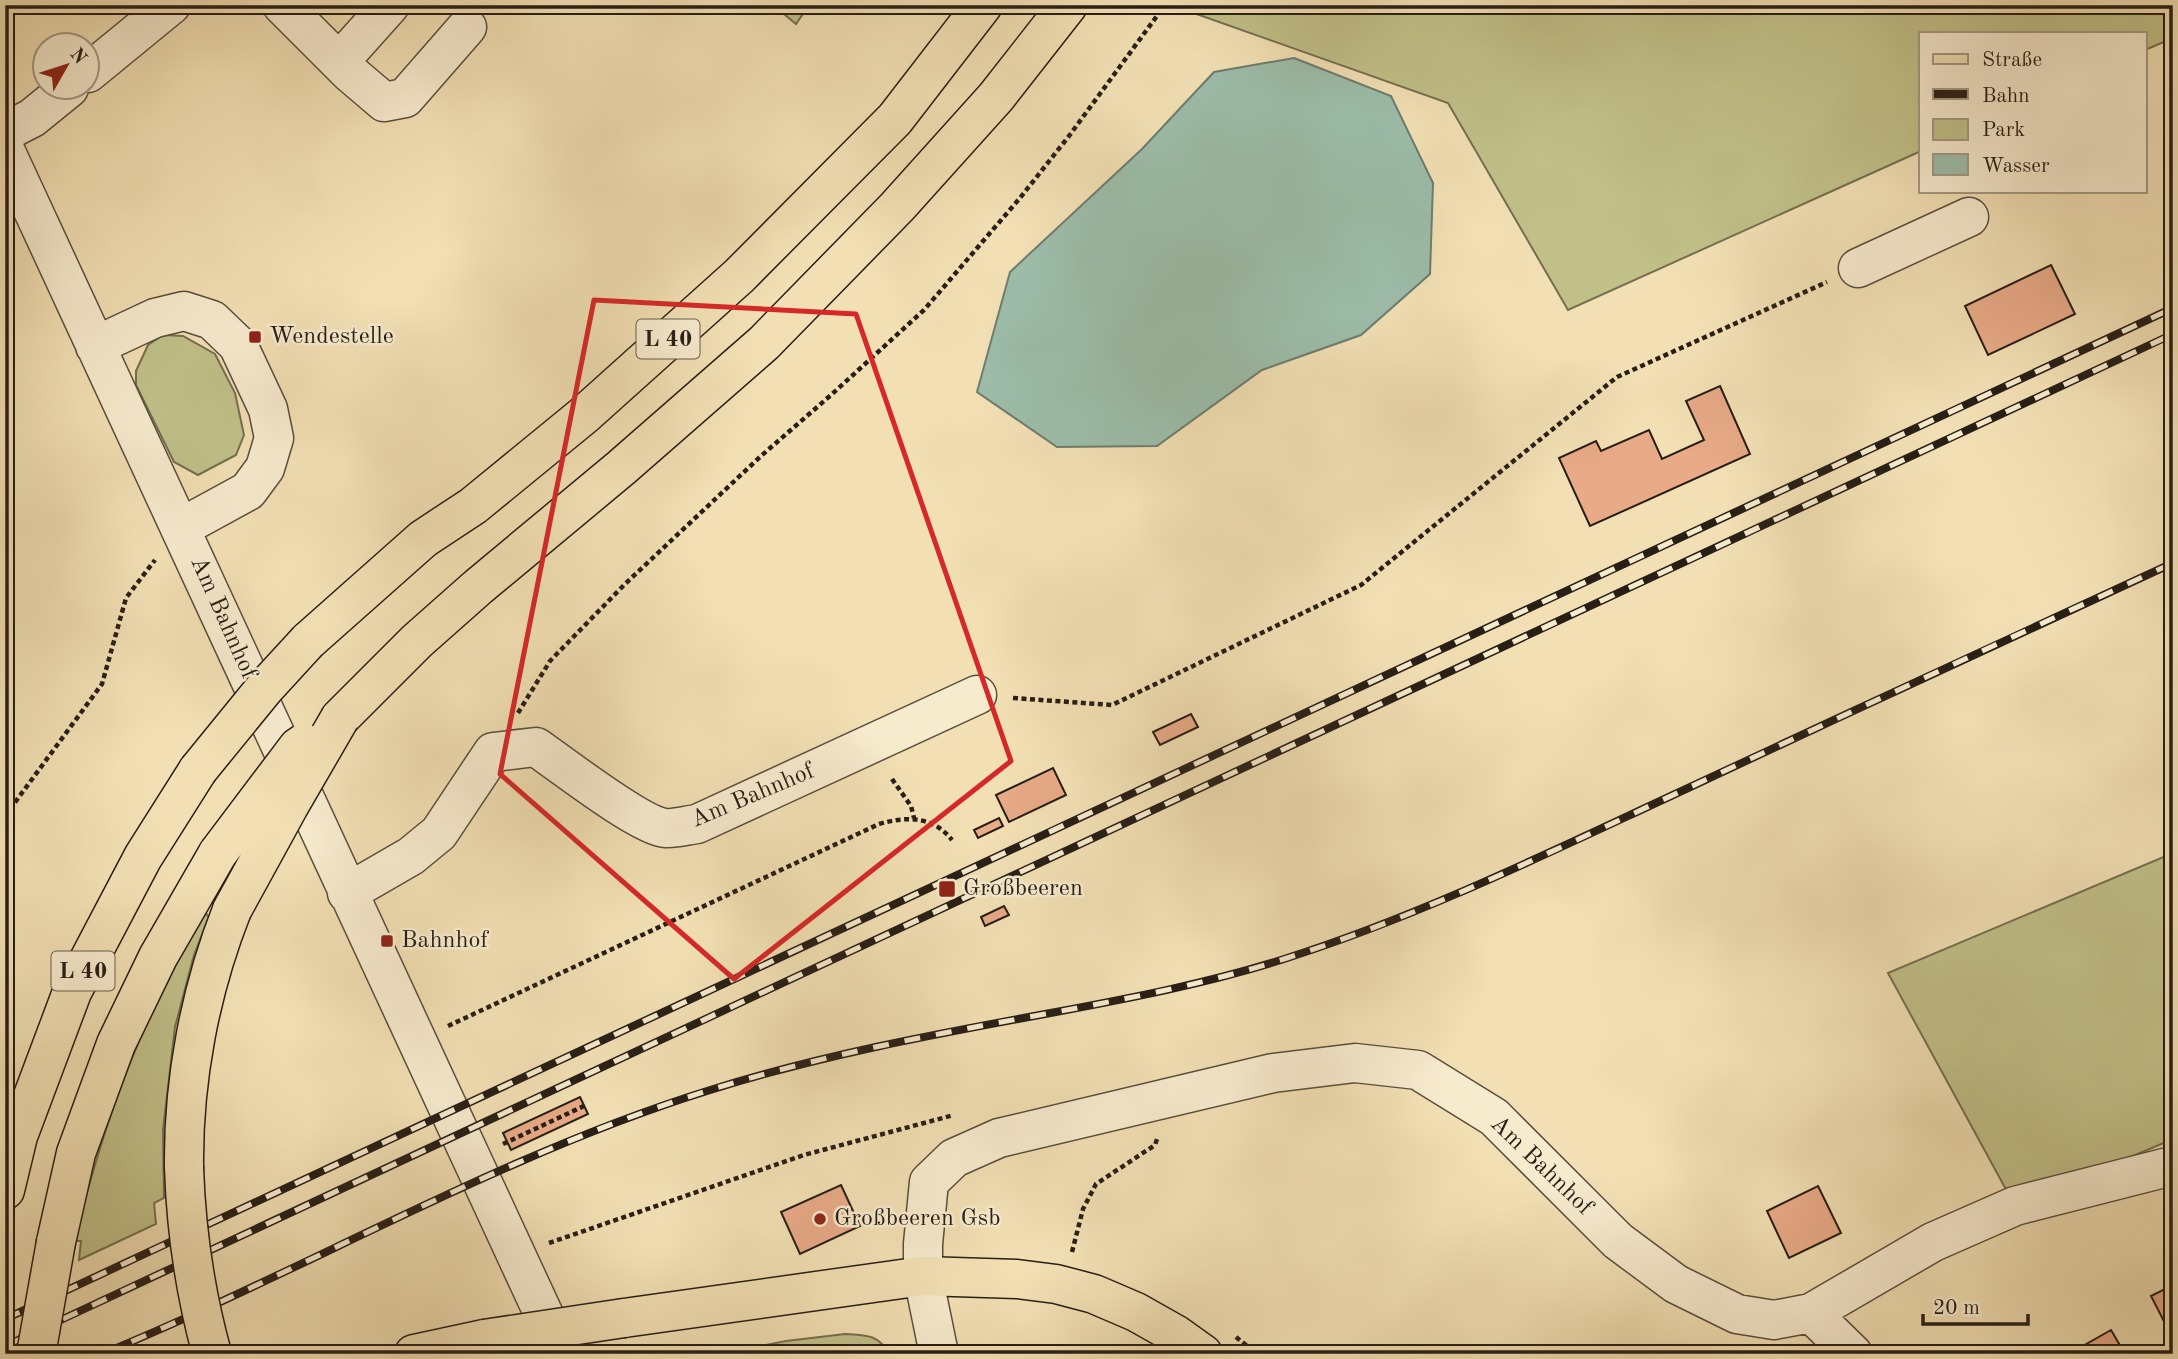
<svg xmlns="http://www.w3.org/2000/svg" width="2178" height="1359" viewBox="0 0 2178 1359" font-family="'Old Standard TT',serif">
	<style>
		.green { fill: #c1c089; stroke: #746f50; stroke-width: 2 }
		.water { fill: #9cbdaa; stroke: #6d7d6f; stroke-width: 2 }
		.building { fill: #e8aa87; stroke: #271e16; stroke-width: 2 }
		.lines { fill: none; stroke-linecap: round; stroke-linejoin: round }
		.minor-casing { stroke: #5a4e3e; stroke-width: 41 }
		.major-casing { stroke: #271e16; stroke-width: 41 }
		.highway-casing { stroke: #271e16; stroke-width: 41 }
		.path { stroke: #271e16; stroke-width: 4.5; stroke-dasharray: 5 3.5; stroke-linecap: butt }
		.minor { stroke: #f7ebce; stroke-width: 38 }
		.major { stroke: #f2e0b4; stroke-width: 38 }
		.highway { stroke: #f2e0b4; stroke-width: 38 }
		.rail-casing { stroke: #271e16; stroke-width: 8 }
		.rail { stroke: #f7ebce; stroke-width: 5; stroke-dasharray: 16; stroke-linecap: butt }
		.major-bridge-casing { stroke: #271e16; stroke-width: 41; stroke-linecap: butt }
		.highway-bridge-casing { stroke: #271e16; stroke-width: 41; stroke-linecap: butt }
		.major-bridge { stroke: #f2e0b4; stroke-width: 38 }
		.highway-bridge { stroke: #f2e0b4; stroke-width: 38 }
		.marked { fill: none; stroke: #d62828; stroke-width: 5; stroke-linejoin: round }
		.poi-dot { fill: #8f2418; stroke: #f7ebce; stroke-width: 2.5 }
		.labels { text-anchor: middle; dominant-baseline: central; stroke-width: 5; stroke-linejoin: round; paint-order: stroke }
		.shield { fill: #f7ebce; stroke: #655c4d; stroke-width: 2 }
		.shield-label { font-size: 23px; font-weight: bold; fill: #271e16 }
		.poi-label { font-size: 24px; fill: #271e16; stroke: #f7ebce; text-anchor: start }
		.street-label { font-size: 24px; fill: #271e16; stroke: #f7ebce }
	</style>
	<rect width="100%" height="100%" fill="#f2e0b4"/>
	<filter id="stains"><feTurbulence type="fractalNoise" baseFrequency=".00286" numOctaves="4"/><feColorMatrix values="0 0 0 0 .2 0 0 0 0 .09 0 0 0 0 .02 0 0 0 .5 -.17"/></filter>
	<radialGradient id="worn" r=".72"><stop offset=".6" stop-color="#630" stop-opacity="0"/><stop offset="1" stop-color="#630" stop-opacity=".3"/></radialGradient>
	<path class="green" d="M773,5H809L796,24Z
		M1171,5H2173V38L2145,50V33H1921V151L1568,310L1448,103Z
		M163,335L183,336L215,354L235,393L244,435L236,455L198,475L174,462L136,385V371L148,345Z
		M2173,853V1139L2015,1206L1888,973Z
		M203,910L209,917L194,955L175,1027L163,1130L164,1198L154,1203L156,1224L79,1260L81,1241H73C92,1175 110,1108 137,1046C156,999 180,955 203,910Z
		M845,1334C864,1335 880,1334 888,1354H720L786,1341Z"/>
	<path class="water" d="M1294,58L1391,96L1433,183L1430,274L1361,335L1262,370L1157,446L1057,447L977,392L1010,272L1142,149L1214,72Z"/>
	<path class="building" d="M2051,265L2075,314L1988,355L1965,306Z
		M1720,386L1750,454L1590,526L1559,458L1596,441L1601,451L1649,430L1662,459L1704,440L1686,401Z
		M1191,714L1198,727L1160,745L1153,732Z
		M1053,768L1066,795L1009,822L996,795Z
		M999,818L1003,826L978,838L974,830Z
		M1004,906L1009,915L985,926L981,917Z
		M580,1097L588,1114L511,1150L503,1133Z
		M841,1185L860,1226L800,1254L781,1212Z
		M1818,1186L1841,1233L1789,1258L1767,1211Z
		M2173,1285V1339L2151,1296Z
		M2111,1330L2125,1354H2087L2083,1346Z"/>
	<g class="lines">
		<g class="minor-casing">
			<path id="minor" d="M282,5L350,73L384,102L405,98L467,27
				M339,62L390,5
				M88,73L171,5
				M5,132L32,118L69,88
				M5,150C193,550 373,954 562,1354
				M1858,268L1969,217
				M95,346L155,318L184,311L212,320L238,345L268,409L274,438L265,468L248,491L182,527
				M347,893L411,856L439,833L493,752L536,747C561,764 639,825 665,828C675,829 688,825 697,824L977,695
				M1811,1313L1853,1354
				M939,1354L923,1276V1244L929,1182L954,1158L999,1138L1273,1073L1355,1063L1418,1070L1494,1117L1618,1241L1676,1284L1737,1314L1774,1320L1811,1313L1933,1242L2015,1206L2172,1166"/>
		</g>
		<g class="major-casing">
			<path id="major" d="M624,1318L923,1276L1017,1279L1056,1284L1094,1294L1136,1312L1175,1334L1203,1354
				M414,1354L484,1339"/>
		</g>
		<g class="highway-casing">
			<path id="highway" d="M308,641L423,539L473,506L583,416L739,276L895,119L983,5
				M340,718L417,641L478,587L621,468L764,343L897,207L996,97L1068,5
				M184,1167C183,1080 200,991 232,910
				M5,1190L18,1136L72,992L143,857L198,770
				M56,1242L76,1153L116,1044L158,957L218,853"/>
		</g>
		<path class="path" d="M1013,698L1112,705L1361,585L1617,377L1827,282
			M518,713L550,661L625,584L761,456L831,395L924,310L1020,198L1069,136L1165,5
			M892,779L911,806L914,818
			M5,816L102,684L126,598L155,560
			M448,1026L879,824C907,816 933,816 952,840
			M503,1144L586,1105
			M549,1243L804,1155L954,1115
			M1072,1252L1083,1209L1096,1184L1155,1145L1157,1139
			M1236,1337L1257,1354"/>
		<use href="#minor" class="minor"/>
		<use href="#major" class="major"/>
		<use href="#highway" class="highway"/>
		<g class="rail-casing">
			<path id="rail" d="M5,1319L2173,308
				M5,1346L2173,334
				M102,1354C304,1271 498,1156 707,1091C817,1056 931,1035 1045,1014C1125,999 1206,984 1284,959C1423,915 1554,850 1686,789C1848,713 2010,638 2173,563"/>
		</g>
		<use href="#rail" class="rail"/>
		<g class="major-bridge-casing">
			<path id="major-bridge" d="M484,1339L624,1318"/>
		</g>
		<g class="highway-bridge-casing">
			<path id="highway-bridge" d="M198,770L264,689L308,641
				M218,853L298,747L304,743
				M232,910L289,806L340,718
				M184,1167C186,1231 195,1292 212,1354
				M36,1354L56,1242"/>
		</g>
		<use href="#major-bridge" class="major-bridge"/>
		<use href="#highway-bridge" class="highway-bridge"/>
	</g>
	<path class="marked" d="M594,300L856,314L1011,761L734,979L500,774Z"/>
	<g class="poi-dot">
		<rect x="248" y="330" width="14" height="14" rx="3.5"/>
		<rect x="938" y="880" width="18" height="18" rx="3.5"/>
		<rect x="380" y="934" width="14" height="14" rx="3.5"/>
		<circle cx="820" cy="1219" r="7"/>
	</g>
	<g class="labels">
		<g class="shield">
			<rect x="636.5" y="319.5" width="63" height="39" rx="5"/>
			<rect x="51.5" y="951.5" width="63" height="39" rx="5"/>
		</g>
		<g class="shield-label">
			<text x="668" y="339">L 40</text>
			<text x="83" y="971">L 40</text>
		</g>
		<g class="poi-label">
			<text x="269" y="337">Wendestelle</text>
			<text x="963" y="889">Großbeeren</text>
			<text x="401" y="941">Bahnhof</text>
			<text x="834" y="1219">Großbeeren Gsb</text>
		</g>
		<g class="street-label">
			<text transform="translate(223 618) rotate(66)">Am Bahnhof</text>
			<text transform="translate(753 796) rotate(-23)">Am Bahnhof</text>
			<text transform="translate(1541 1166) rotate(44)">Am Bahnhof</text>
		</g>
	</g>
	<rect width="2178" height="1359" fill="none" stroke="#f2e0b4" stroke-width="28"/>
	<rect x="7" y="7" width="2164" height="1345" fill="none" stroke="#271e16" stroke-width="3.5"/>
	<rect x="14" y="14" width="2150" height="1331" fill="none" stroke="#271e16" stroke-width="2"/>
	<rect x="1919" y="32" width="228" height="161" fill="#f7ebce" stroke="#a49984" stroke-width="2"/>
	<rect x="1933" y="54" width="35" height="10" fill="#f2e0b4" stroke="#a49984" stroke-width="2"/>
	<text x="1982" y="66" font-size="21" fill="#271e16">Straße</text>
	<rect x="1933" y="89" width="35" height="10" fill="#271e16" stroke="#a49984" stroke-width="2"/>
	<text x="1982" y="102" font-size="21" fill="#271e16">Bahn</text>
	<rect x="1933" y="119" width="35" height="21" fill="#c1c089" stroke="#a49984" stroke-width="2"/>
	<text x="1982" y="136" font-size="21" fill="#271e16">Park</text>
	<rect x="1933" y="154" width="35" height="21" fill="#9cbdaa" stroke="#a49984" stroke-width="2"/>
	<text x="1982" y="172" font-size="21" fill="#271e16">Wasser</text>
	<g transform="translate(66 66) rotate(51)"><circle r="33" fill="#f7ebce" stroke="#a49984" stroke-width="2"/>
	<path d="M0-5L12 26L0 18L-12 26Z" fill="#8f2418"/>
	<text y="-10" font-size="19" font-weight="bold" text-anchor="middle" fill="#271e16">N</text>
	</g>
	<path d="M1923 1314v10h105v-10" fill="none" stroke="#271e16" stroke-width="3.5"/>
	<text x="1933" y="1314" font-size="21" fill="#271e16" stroke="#f7ebce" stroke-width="5" paint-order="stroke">20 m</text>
	<rect width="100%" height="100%" filter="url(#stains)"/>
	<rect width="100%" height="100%" fill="url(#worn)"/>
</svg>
